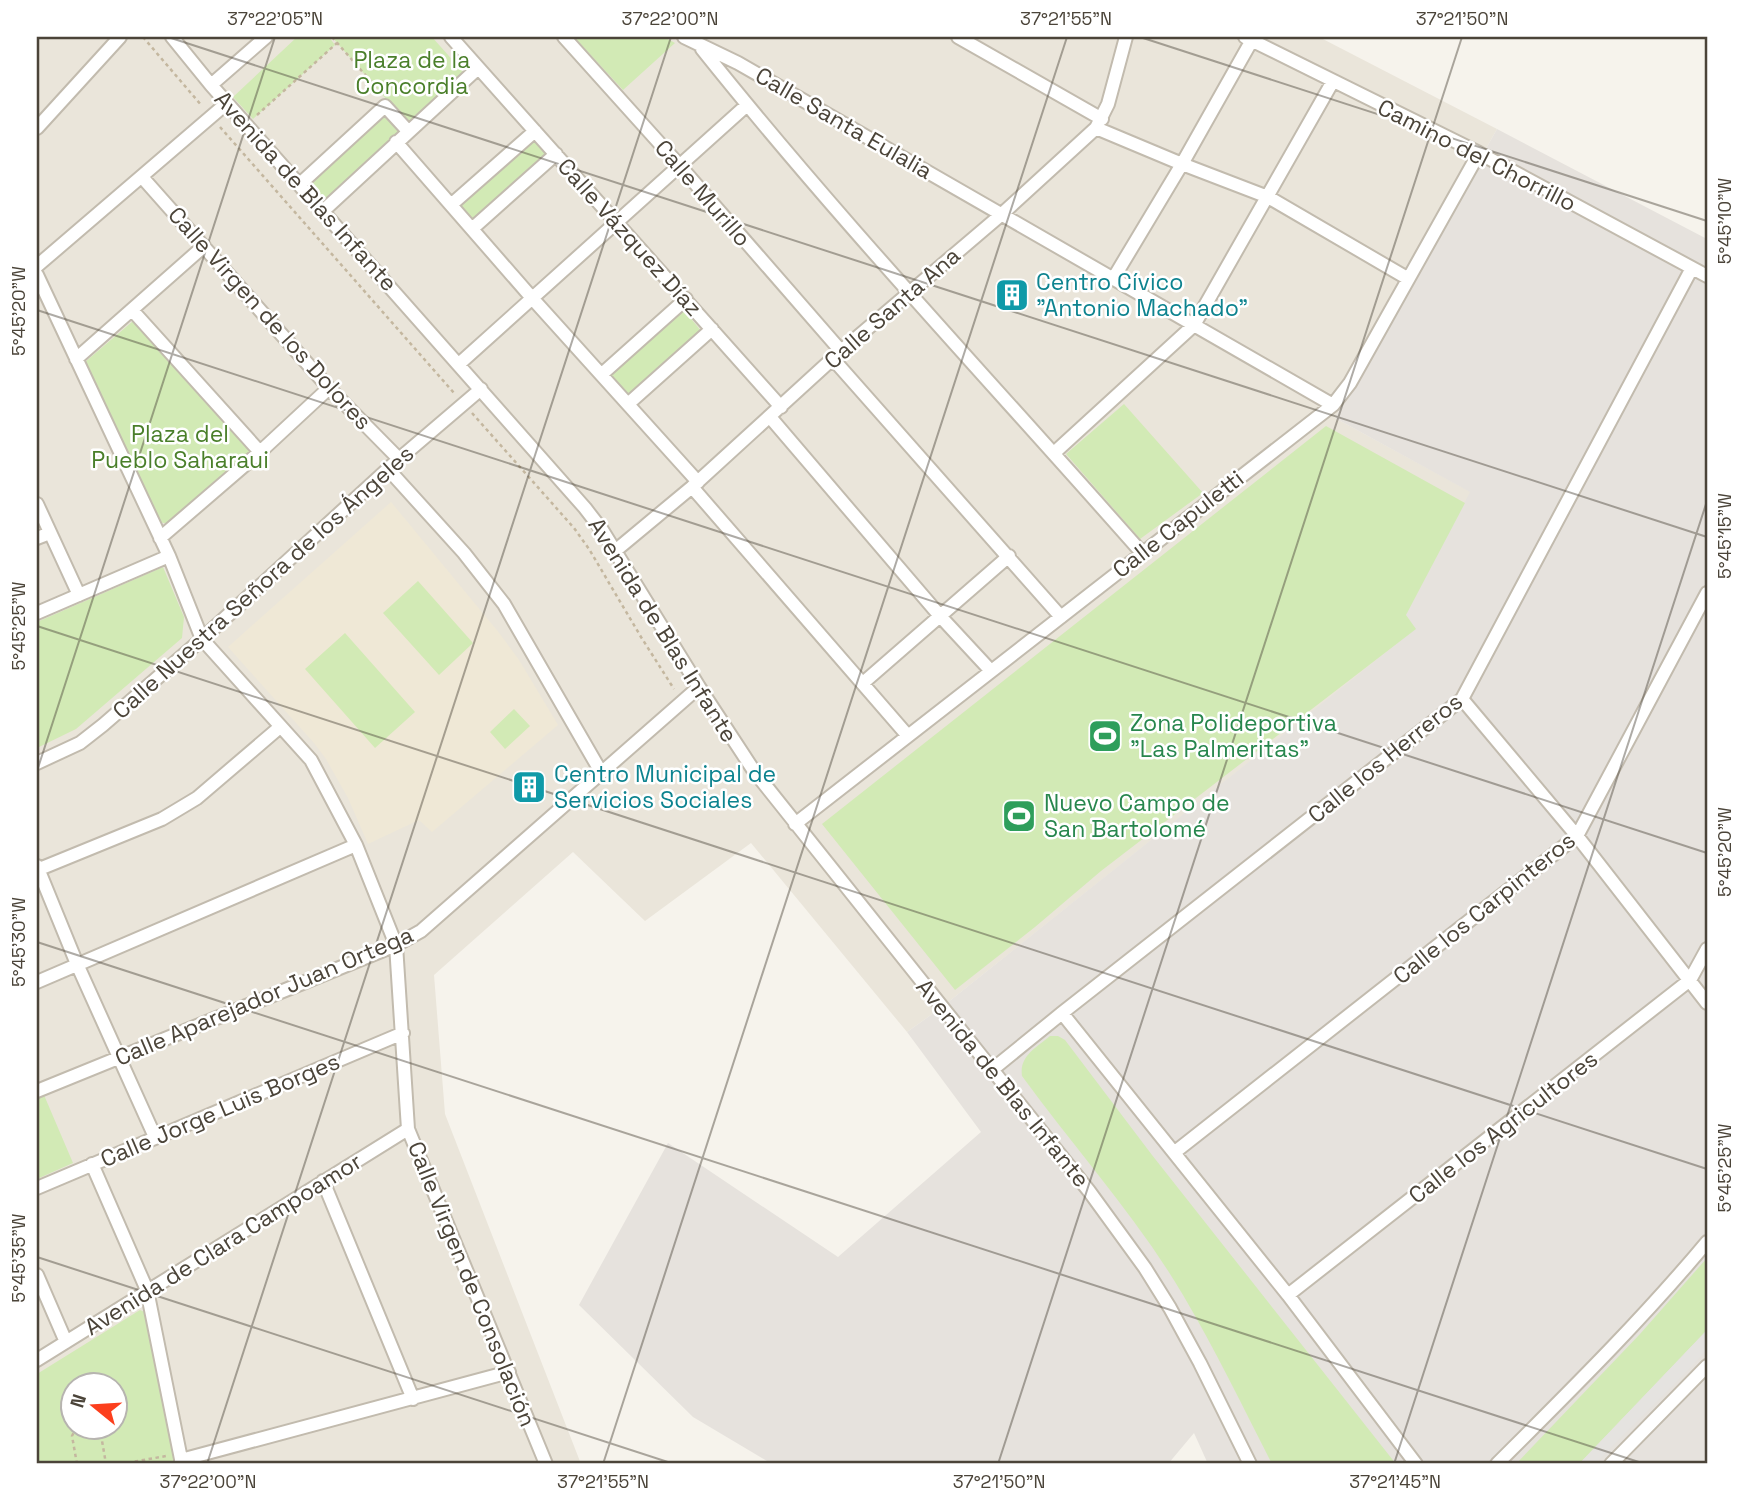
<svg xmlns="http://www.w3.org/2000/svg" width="1744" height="1501" viewBox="0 0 1744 1501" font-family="'Space Grotesk',sans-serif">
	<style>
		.residential { fill: #eae5da; fill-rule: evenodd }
		.industrial { fill: #e6e2dd }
		.education { fill: #efe8d6 }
		.green { fill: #d2eab5; fill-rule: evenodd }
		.parking { fill: #e5e3e0 }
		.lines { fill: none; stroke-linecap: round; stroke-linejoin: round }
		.street-casing { stroke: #c2bbae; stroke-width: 16 }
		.path { stroke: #c4b79f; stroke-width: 2.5; stroke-dasharray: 3.5 3.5; stroke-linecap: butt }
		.street { stroke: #fff; stroke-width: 12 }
		.ticks { fill: none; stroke: #4b4439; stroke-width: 2; stroke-opacity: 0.45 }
		.labels { text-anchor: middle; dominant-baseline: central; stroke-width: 5; stroke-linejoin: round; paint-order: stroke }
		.park-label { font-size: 23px; fill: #4a7f2a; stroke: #fff }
		.street-label { font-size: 23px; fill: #4b4439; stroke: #fff }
		.culture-label { font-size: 23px; fill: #0d838f; stroke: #fff; text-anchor: start }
		.leisure-label { font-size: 23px; fill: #27864d; stroke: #fff; text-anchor: start }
		.neatline { fill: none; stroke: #4b4439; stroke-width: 2.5 }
		.ticks-label { font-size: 18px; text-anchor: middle; fill: #4b4439 }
	</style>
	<rect width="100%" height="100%" fill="#f6f3ec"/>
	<path class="residential" d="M37,37H1319L1497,129L1335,418L1471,492L1416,629L942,1007L907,1032L751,843L645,921L573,852L434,975L445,1114L581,1464H37ZM74,1386H116V1428H74Z"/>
	<path class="industrial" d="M1497,129L1707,239V1464H1208L1194,1433L1168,1464H772L693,1417L579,1305L668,1143L838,1257L981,1132L907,1032L942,1007L1415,629L1406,615L1470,492L1335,418Z"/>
	<path class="education" d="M391,502L500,634L519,660L558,725L432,832L419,820L368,844L348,798L326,759L314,743L228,647Z"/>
	<path class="green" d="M297,37H329L335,45L253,119L233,97Z
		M332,37H432L465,74L408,124Z
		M574,37H664L675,43L623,90Z
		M385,111L403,130L325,203L307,183Z
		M535,136L551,154L473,224L457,205Z
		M683,309L702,332L629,397L608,374Z
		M133,321L141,324L249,446V456L170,524L158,522L85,362Z
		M1124,404L1203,493L1140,539L1066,454Z
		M1326,426L1465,503L1406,615L1416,629L1101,871L1035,927L955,990L822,824Z
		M163,567L184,617L182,638L76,729L37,748V622Z
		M418,581L473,643L439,675L383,613Z
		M345,633L415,712L375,748L305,669Z
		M514,709L530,726L505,749L490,732Z
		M1050,1036H1058L1065,1040L1152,1155L1396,1464H1272C1243,1407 1215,1349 1183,1295C1137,1217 1075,1149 1022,1076C1019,1056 1036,1048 1050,1036Z
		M44,1095L73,1163L37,1179V1098Z
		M1707,1258V1330L1579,1464H1516L1640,1334Z
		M140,1310L147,1313L176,1464H37V1374ZM74,1386H116V1428H74Z"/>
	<path class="parking" d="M1707,1330V1349L1694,1364L1595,1464H1579Z"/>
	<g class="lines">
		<g class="street-casing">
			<path id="street" d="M172,37L211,85L585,508L602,530L699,687L754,771L1089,1191L1145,1268L1170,1308L1200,1363L1250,1464
				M451,37L781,407
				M564,37L680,166L841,351
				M684,37L738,63L1333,405
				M958,37L1102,119
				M1245,37L1479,153L1707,276
				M702,49C841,223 995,386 1142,553
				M211,85L266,37
				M37,128L120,37
				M1096,128L1182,164L1268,197L1407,278
				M396,142L532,298L698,482
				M142,177L329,388L399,459
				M300,184L385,106L408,131
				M452,204L535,131
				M323,211L478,68
				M473,228L556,154
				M37,266L227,103
				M37,275L169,556L202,639L311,760L356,845L396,945L408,1129L546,1464
				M1113,279L1182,164L1252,40
				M132,310L260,452
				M76,359L204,246
				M833,359L1061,617
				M459,364L747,105
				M602,374L686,299
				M628,404L712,329
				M770,417L940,616L991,671
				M1054,453L1194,325L1333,81
				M388,469L464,553L504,604L601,772
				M692,487L908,736
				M37,504L79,595
				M37,538L50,533
				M160,538L260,452L329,388
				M615,551L692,487L841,351L1002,214L1096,128L1108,104L1126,37
				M37,613L169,556
				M863,683L1009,556
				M1462,699L1577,836L1707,1003
				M37,763L80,743L103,725L202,639L399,459L481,389
				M795,824L1333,405L1350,383L1479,153
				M37,866L77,964L155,1137
				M37,870L162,819L197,798L280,727
				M37,982L356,845
				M1062,1013L1288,1295L1416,1464
				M993,1069L1062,1013L1462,699L1692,268
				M37,1091L396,945L421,931L699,687
				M1175,1152L1577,836L1707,593
				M92,1164L147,1290L182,1464
				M323,1181L413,1399
				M37,1188L403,1033
				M37,1275L66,1342
				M1288,1295L1690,980L1707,949
				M37,1360L408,1129
				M181,1460L509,1372
				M1497,1464C1569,1392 1642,1320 1707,1242
				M1611,1464L1707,1366"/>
		</g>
		<path class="path" d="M143,37L202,106
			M332,37L382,94
			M257,115L337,43
			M220,127L454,393
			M472,413L574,528L589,549L641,637L674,689
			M99,1428L100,1429L106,1464
			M77,1464L72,1436L74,1432L87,1428
			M121,1464L166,1456"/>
		<use href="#street" class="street"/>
	</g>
	<path class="ticks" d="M168,37L1707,537M1140,37L1707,221M37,310L1707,853M37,626L1707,1169M37,771L275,37M37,942L1645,1464M37,1257L674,1464M207,1464L671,37M603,1464L1067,37M998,1464L1462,37M1394,1464L1707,501"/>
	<defs>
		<g id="building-square" transform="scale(1.75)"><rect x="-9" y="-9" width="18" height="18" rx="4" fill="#0f9aa8" stroke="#fff"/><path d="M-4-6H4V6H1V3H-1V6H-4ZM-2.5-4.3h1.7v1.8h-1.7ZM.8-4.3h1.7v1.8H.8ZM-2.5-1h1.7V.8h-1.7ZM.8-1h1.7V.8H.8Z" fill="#fff"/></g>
		<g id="stadium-square" transform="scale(1.75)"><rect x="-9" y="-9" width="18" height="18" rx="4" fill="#2e9e5b" stroke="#fff"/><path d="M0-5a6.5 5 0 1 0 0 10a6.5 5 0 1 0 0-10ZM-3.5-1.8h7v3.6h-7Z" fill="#fff"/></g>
	</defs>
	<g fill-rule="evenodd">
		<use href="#building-square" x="1012" y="295"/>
		<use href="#stadium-square" x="1105" y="736"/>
		<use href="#building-square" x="529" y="787"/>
		<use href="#stadium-square" x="1019" y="816"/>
	</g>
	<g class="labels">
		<g class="park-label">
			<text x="412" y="60">Plaza de la<tspan x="412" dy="26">Concordia</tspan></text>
			<text x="180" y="434">Plaza del<tspan x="180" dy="26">Pueblo Saharaui</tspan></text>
		</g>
		<g class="street-label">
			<text transform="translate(844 123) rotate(30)">Calle Santa Eulalia</text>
			<text transform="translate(1477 155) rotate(27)">Camino del Chorrillo</text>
			<text transform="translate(306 191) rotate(48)">Avenida de Blas Infante</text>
			<text transform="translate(703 193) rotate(49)">Calle Murillo</text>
			<text transform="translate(630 237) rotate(48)">Calle Vázquez Díaz</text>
			<text transform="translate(892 308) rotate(-41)">Calle Santa Ana</text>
			<text transform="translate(270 318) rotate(48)">Calle Virgen de los Dolores</text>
			<text transform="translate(1178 524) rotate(-38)">Calle Capuletti</text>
			<text transform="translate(263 582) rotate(-42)">Calle Nuestra Señora de los Ángeles</text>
			<text transform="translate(663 630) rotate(58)">Avenida de Blas Infante</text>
			<text transform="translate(1385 758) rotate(-39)">Calle los Herreros</text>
			<text transform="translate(1484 908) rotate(-39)">Calle los Carpinteros</text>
			<text transform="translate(264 996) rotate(-23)">Calle Aparejador Juan Ortega</text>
			<text transform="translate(1003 1083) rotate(51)">Avenida de Blas Infante</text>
			<text transform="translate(220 1110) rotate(-23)">Calle Jorge Luis Borges</text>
			<text transform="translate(1503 1127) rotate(-38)">Calle los Agricultores</text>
			<text transform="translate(223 1244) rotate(-32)">Avenida de Clara Campoamor</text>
			<text transform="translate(472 1284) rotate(68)">Calle Virgen de Consolación</text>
		</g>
		<g class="culture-label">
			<text x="1036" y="282">Centro Cívico<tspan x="1036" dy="26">"Antonio Machado"</tspan></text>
			<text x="554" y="774">Centro Municipal de<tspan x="554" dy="26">Servicios Sociales</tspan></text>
		</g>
		<g class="leisure-label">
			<text x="1130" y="723">Zona Polideportiva<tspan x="1130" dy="26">"Las Palmeritas"</tspan></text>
			<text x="1044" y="803">Nuevo Campo de<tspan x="1044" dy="26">San Bartolomé</tspan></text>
		</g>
	</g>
	<rect width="1744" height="1501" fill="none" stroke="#ffffff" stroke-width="77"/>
	<g transform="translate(94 1406) rotate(288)"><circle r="33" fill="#ffffff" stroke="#b7b4b0" stroke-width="2"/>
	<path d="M0-5L12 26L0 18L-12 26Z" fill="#fc3f1d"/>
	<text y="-10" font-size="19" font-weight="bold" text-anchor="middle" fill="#4b4439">N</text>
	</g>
	<rect x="38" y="38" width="1668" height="1424" class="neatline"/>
	<g class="ticks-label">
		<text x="275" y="25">37°22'05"N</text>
		<text x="670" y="25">37°22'00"N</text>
		<text x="1066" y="25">37°21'55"N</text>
		<text x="1462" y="25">37°21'50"N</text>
		<text transform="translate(1725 221) rotate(-90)" y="6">5°45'10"W</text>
		<text transform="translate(19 311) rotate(-90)" y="6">5°45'20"W</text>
		<text transform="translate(1725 536) rotate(-90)" y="6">5°45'15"W</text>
		<text transform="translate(19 626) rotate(-90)" y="6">5°45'25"W</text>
		<text transform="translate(1725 852) rotate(-90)" y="6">5°45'20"W</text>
		<text transform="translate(19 942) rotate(-90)" y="6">5°45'30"W</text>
		<text transform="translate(1725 1168) rotate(-90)" y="6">5°45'25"W</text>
		<text transform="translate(19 1258) rotate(-90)" y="6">5°45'35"W</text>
		<text x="208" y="1488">37°22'00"N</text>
		<text x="603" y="1488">37°21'55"N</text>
		<text x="999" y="1488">37°21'50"N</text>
		<text x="1395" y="1488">37°21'45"N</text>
	</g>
</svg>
